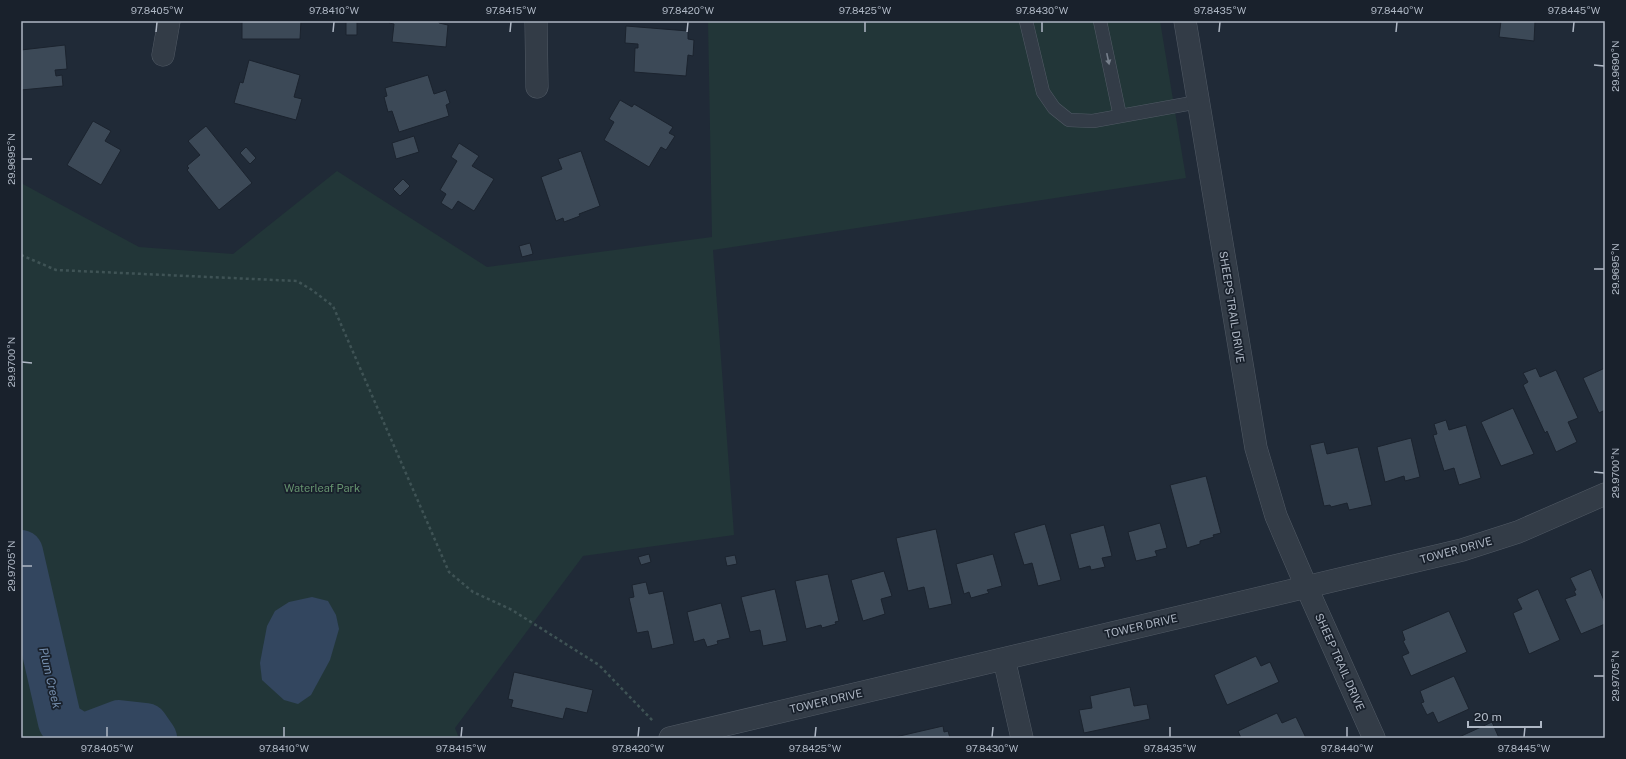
<svg xmlns="http://www.w3.org/2000/svg" width="1626" height="759" viewBox="0 0 1626 759" font-family="'Public Sans',sans-serif">
	<style>
		.green { fill: #223638 }
		.water { fill: #33465f }
		.lines { fill: none; stroke-linecap: round; stroke-linejoin: round }
		.river { stroke: #33465f; stroke-width: 44 }
		.building { fill: #3c4957; stroke: #1b232e }
		.service-casing { stroke: #515a65; stroke-width: 14 }
		.minor-casing { stroke: #515a65; stroke-width: 23 }
		.path { stroke: #3f5355; stroke-width: 2.5; stroke-dasharray: 3 3; stroke-linecap: butt }
		.service { stroke: #333c47; stroke-width: 13 }
		.minor { stroke: #333c47; stroke-width: 22 }
		.oneway { fill: #77808c }
		.ticks { fill: none; stroke: #aeb7c4; stroke-width: 1.5 }
		.labels { text-anchor: middle; dominant-baseline: central; stroke-width: 3.5; stroke-linejoin: round; paint-order: stroke }
		.street-label { font-size: 11px; fill: #aeb7c4; stroke: #19212c }
		.park-label { font-size: 11px; fill: #66946f; stroke: #19212c }
		.water-label { font-size: 12px; font-style: italic; fill: #758ead; stroke: #19212c }
		.neatline { fill: none; stroke: #aeb7c4; stroke-width: 1.5 }
		.ticks-label { font-size: 10px; text-anchor: middle; fill: #aeb7c4 }
	</style>
	<rect width="100%" height="100%" fill="#202a37"/>
	<path class="green" d="M708,21H1160L1186,178L713,250L734,535L583,556L455,728L459,738H21V183L139,247L233,254L337,171L487,267L712,237Z"/>
	<path class="water" d="M312,597L328,601L336,615L339,629L330,660L311,695L298,704L284,700L262,680L260,663L267,626L275,611L289,602Z"/>
	<g class="lines">
		<path class="river" d="M21,552L60,722L82,736L119,722L146,725L155,738"/>
	</g>
	<path class="building" d="M242,21H301L300,39H242Z
		M390,21H439V23L448,25L446,47L392,42L394,24L389,23Z
		M1501,21H1535L1534,41L1499,37Z
		M346,22H357V35H346Z
		M626,26L688,31V39L694,40L693,56L688,55L686,76L634,72L635,48H638V44L625,43Z
		M65,45L67,69L55,70L56,76L62,75L63,86L21,90V50Z
		M249,60L300,75L294,97L302,99L296,120L234,103L240,82L243,83Z
		M428,75L434,94L446,90L450,103L446,105L449,116L399,132L392,111L388,112L384,97L387,96L385,88Z
		M620,100L632,107L634,104L673,127L669,133L675,136L666,150L661,147L649,167L604,140L614,122L609,119Z
		M93,121L111,131L105,141L121,150L101,185L67,165Z
		M206,126L252,183L219,210L187,170L189,168L187,166L200,155L188,141Z
		M414,136L419,152L396,159L392,143Z
		M459,143L479,156L472,166L494,179L474,211L458,201L452,210L441,203L446,194L440,190L457,161L451,157Z
		M246,147L256,158L250,164L240,153Z
		M581,151L600,206L579,214L580,216L564,222L563,218L556,221L541,177L562,169L558,159Z
		M403,179L410,186L400,196L393,189Z
		M530,243L533,254L522,257L519,246Z
		M1536,368L1540,377L1556,370L1578,418L1568,422L1577,442L1556,452L1547,431L1545,433L1523,385L1528,382L1523,373Z
		M1605,368V410L1599,413L1583,378Z
		M1513,408L1534,454L1501,466L1481,422Z
		M1446,420L1449,430L1466,425L1481,478L1459,485L1454,468L1444,471L1433,435L1437,434L1434,424Z
		M1411,438L1420,477L1405,481L1404,476L1385,482L1377,447Z
		M1324,442L1327,454L1358,447L1372,505L1349,510L1347,503L1331,507L1330,505L1324,506L1310,445Z
		M1206,476L1221,533L1213,535L1214,537L1200,541V544L1187,548L1170,485Z
		M1160,523L1167,548L1155,551L1157,556L1136,561L1128,532Z
		M1045,524L1061,580L1038,586L1032,563L1024,565L1014,533Z
		M1104,525L1112,556L1102,558L1105,567L1091,570L1090,566L1079,569L1070,534Z
		M936,529L952,604L929,609L924,587L908,591L896,538Z
		M649,554L651,562L641,565L638,557Z
		M993,554L1002,586L987,590L989,593L971,598L969,592L964,594L956,564Z
		M735,555L737,564L727,566L725,557Z
		M1591,569L1605,603V624L1581,634L1565,599L1576,595L1574,591L1576,590L1570,578Z
		M884,571L892,596L881,599L885,614L863,621L851,580Z
		M828,574L839,621L835,622L836,624L822,628L821,625L806,629L795,581Z
		M646,582L649,594L663,591L674,644L652,649L648,631L637,633L629,598L634,597L632,585Z
		M775,589L787,641L763,646L760,630L750,632L741,597Z
		M1538,589L1560,640L1529,654L1513,613L1522,609L1517,599Z
		M721,603L730,638L717,641L718,644L707,647L704,639L694,642L687,612Z
		M1449,611L1467,652L1411,676L1402,656L1409,653L1403,641L1405,640L1402,631Z
		M1256,656L1261,666L1270,662L1279,682L1227,705L1214,675Z
		M514,672L593,690L587,713L566,708L563,719L511,707L513,700L508,699Z
		M1454,676L1469,709L1438,723L1433,712L1427,715L1421,703L1424,702L1420,691Z
		M1130,687L1134,706L1147,704L1150,719L1084,733L1079,710L1092,708L1090,696Z
		M1277,713L1282,723L1296,717L1306,738H1241L1238,731Z
		M1492,722L1499,738H1457Z
		M943,726L944,732L948,731L950,738H891Z"/>
	<g class="lines">
		<g class="service-casing">
			<path id="service" d="M1026,21L1043,92L1054,108L1069,120L1093,121L1198,102
				M1100,21L1120,116"/>
		</g>
		<g class="minor-casing">
			<path id="minor" d="M536,21L537,87
				M1185,21L1256,448L1276,516L1306,586L1374,738
				M163,55L169,21
				M1004,659L1022,738
				M670,738L1462,550L1518,532L1605,494"/>
		</g>
		<path class="path" d="M21,255L56,270L297,281L312,290L333,306L449,572L473,592L512,610L599,665L654,722"/>
		<use href="#service" class="service"/>
		<use href="#minor" class="minor"/>
	</g>
	<defs><path id="oneway-solid" d="M-6-.8H1V-3.2L6.5 0L1 3.2V.8H-6Z"/></defs>
	<use class="oneway" href="#oneway-solid" transform="translate(1108 59) rotate(78)"/>
	<path class="ticks" d="M156,32L157,22M333,32L334,22M510,32L511,22M687,32L688,22M865,32V22M1042,32V22M1219,32L1220,22M1396,32L1397,22M1573,32L1574,22M1594,65L1604,66M22,159H32M1594,269H1604M22,362L32,363M1594,472L1604,473M22,566H32M1594,676H1604M107,737V727M284,737V727M461,737L462,727M638,737L639,727M815,737L816,727M992,737L993,727M1170,737V727M1347,737V727M1524,737L1525,727"/>
	<g class="labels">
		<g class="street-label">
			<text transform="translate(1232 307) rotate(81)">SHEEPS TRAIL DRIVE</text>
			<text transform="translate(1456 550) rotate(-15)">TOWER DRIVE</text>
			<text transform="translate(1141 626) rotate(-13)">TOWER DRIVE</text>
			<text transform="translate(1340 662) rotate(66)">SHEEP TRAIL DRIVE</text>
			<text transform="translate(826 701) rotate(-13)">TOWER DRIVE</text>
		</g>
		<g class="park-label">
			<text x="322" y="488">Waterleaf Park</text>
		</g>
		<g class="water-label">
			<text transform="translate(50 678) rotate(77)">Plum Creek</text>
		</g>
	</g>
	<rect width="1626" height="759" fill="none" stroke="#19212c" stroke-width="44"/>
	<path d="M1468 721v6h73v-6" fill="none" stroke="#aeb7c4" stroke-width="2"/>
	<text x="1474" y="721" font-size="12" fill="#aeb7c4" stroke="#19212c" stroke-width="3" paint-order="stroke">20 m</text>
	<rect x="22" y="22" width="1582" height="715" class="neatline"/>
	<g class="ticks-label">
		<text x="157" y="14">97.8405°W</text>
		<text x="334" y="14">97.8410°W</text>
		<text x="511" y="14">97.8415°W</text>
		<text x="688" y="14">97.8420°W</text>
		<text x="865" y="14">97.8425°W</text>
		<text x="1042" y="14">97.8430°W</text>
		<text x="1220" y="14">97.8435°W</text>
		<text x="1397" y="14">97.8440°W</text>
		<text x="1574" y="14">97.8445°W</text>
		<text transform="translate(1615 66) rotate(-90)" y="4">29.9690°N</text>
		<text transform="translate(11 159) rotate(-90)" y="4">29.9695°N</text>
		<text transform="translate(1615 269) rotate(-90)" y="4">29.9695°N</text>
		<text transform="translate(11 362) rotate(-90)" y="4">29.9700°N</text>
		<text transform="translate(1615 473) rotate(-90)" y="4">29.9700°N</text>
		<text transform="translate(11 566) rotate(-90)" y="4">29.9705°N</text>
		<text transform="translate(1615 676) rotate(-90)" y="4">29.9705°N</text>
		<text x="107" y="752">97.8405°W</text>
		<text x="284" y="752">97.8410°W</text>
		<text x="461" y="752">97.8415°W</text>
		<text x="638" y="752">97.8420°W</text>
		<text x="815" y="752">97.8425°W</text>
		<text x="992" y="752">97.8430°W</text>
		<text x="1170" y="752">97.8435°W</text>
		<text x="1347" y="752">97.8440°W</text>
		<text x="1524" y="752">97.8445°W</text>
	</g>
</svg>
